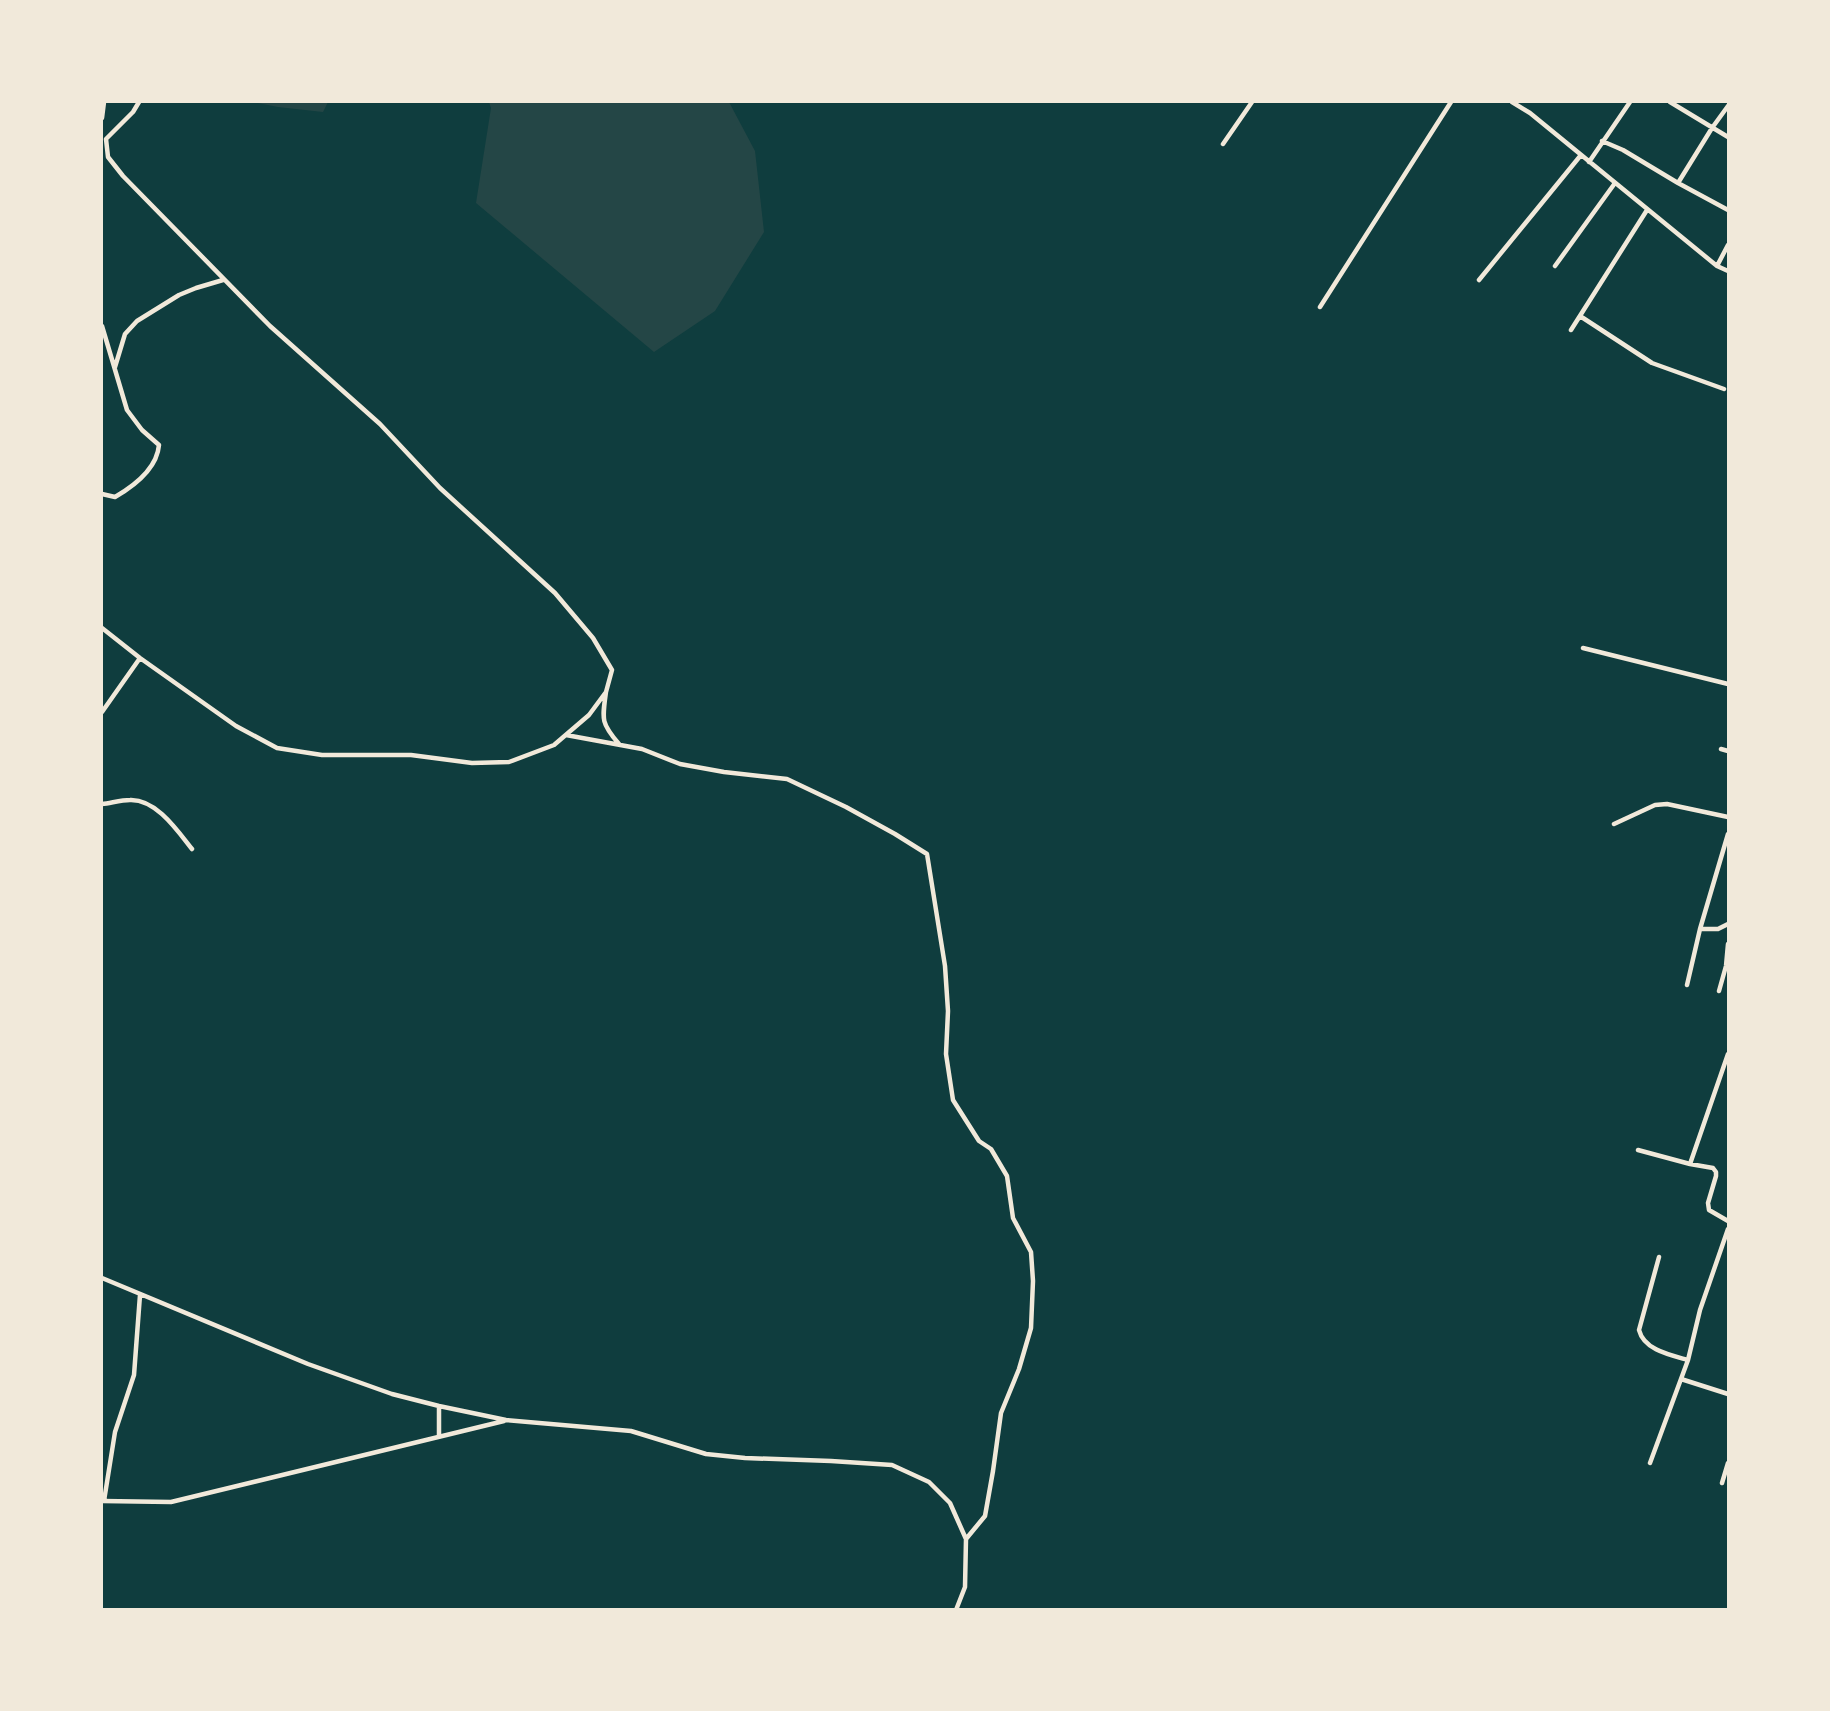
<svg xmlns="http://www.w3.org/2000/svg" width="1830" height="1711" viewBox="0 0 1830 1711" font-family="'Sofia Sans Condensed',sans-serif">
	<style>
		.green { fill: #244646 }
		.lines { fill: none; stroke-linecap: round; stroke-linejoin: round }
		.minor { stroke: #f1e9da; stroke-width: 4.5 }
	</style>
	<rect width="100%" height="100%" fill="#0f3d3e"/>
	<path class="green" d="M253,102H328L323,112L278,107Z
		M489,102H729L755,151L764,232L715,311L654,352L476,203L491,108Z"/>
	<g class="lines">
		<path class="minor" d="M1512,102L1530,113L1717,266L1728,271
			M1670,102L1728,137
			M102,118L104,102
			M1602,141L1623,150L1678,183L1728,210
			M1223,144L1252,102
			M1589,162L1630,102
			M1678,183L1712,128L1728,106
			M1555,266L1615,183
			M1717,266L1728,245
			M1479,280L1581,155
			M1320,307L1451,102
			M1580,316L1652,363L1724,389
			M102,326L127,410L142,430L159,445C157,468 134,486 115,497L102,494
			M1571,330L1647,210
			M115,367L125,334L137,321L179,295L196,288L223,280
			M102,628L140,658L236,726L277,748L322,755H411L472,763L509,762L554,745L589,715L606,692L612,670L593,638L555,593L440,488L380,424L270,326L123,176L108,157L106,139L133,112L139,102
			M1583,648L1728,684
			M606,692C602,720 601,723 619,744
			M102,712L140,658
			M566,735L642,749L680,764L724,772L787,779L846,807L895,834L927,854L945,966L948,1011L946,1054L953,1100L979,1141L991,1149L1007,1176L1013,1218L1031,1252L1033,1281L1031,1328L1019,1369L1001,1413L993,1471L985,1516L966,1539L965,1587L956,1610
			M1721,749L1728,751
			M102,804C111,803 121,800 130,800C156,799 177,830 192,849
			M1614,824L1655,805L1667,804L1728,817
			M1700,929H1718L1728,924
			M1687,985L1700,929L1728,834
			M1719,991L1726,966L1728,944
			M1638,1150L1690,1164L1713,1168L1716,1172V1176L1708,1203L1709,1210L1728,1221
			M1690,1164L1728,1054
			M1659,1257L1639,1330C1644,1350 1670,1355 1688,1360
			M102,1278L308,1364L392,1394L439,1406L506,1420L631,1431L706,1454L745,1458L831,1461L892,1465L929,1482L950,1503L966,1539
			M1681,1379L1728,1394
			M439,1436V1406
			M1650,1463L1688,1360L1700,1310L1728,1229
			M1722,1483L1728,1463
			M102,1501L171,1502L504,1421
			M104,1501L115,1432L134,1375L140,1295"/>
	</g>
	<rect width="1830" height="1711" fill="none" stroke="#f1e9da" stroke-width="206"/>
</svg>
